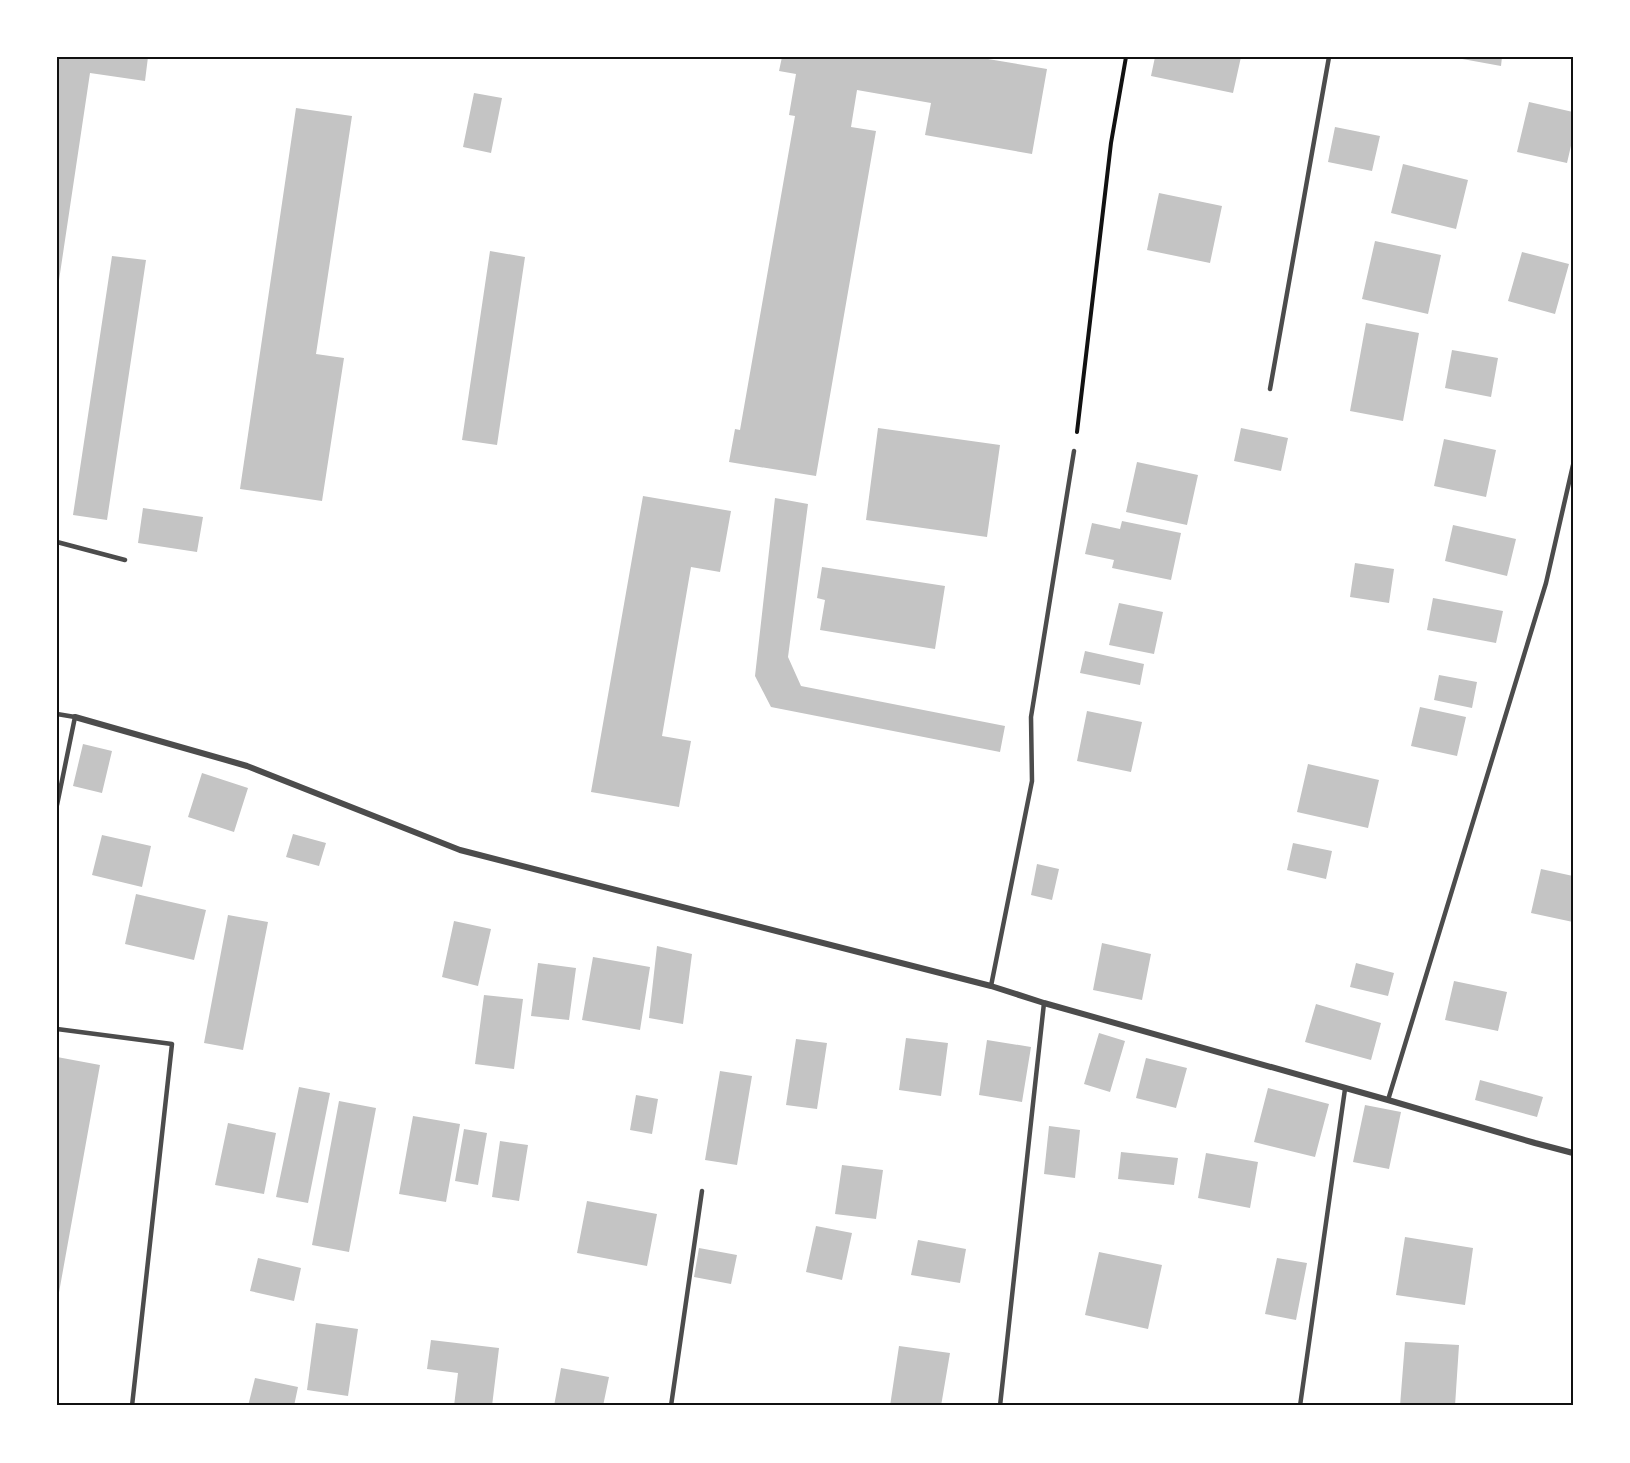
<svg xmlns="http://www.w3.org/2000/svg" width="1630" height="1463" viewBox="0 0 1630 1463" font-family="'PT Sans',sans-serif">
	<style>
		.building { fill: #c4c4c4 }
		.lines { fill: none; stroke-linecap: round; stroke-linejoin: round }
		.path { stroke: #111; stroke-width: 4 }
		.service { stroke: #4c4c4c; stroke-width: 4.5 }
		.minor { stroke: #4c4c4c; stroke-width: 6 }
		.neatline { fill: none; stroke: #111; stroke-width: 2 }
	</style>
	<rect width="100%" height="100%" fill="#fff"/>
	<path class="building" d="M57,57H148L145,81L90,73L58,287L57,286L58,68H57Z
		M782,57H976L1047,69L1032,154L925,135L931,103L857,90L851,127L876,131L816,476L729,462L735,429L740,430L795,116L789,115L796,74L779,71Z
		M1155,57H1241L1233,93L1151,76Z
		M1457,57H1502L1501,66L1457,58Z
		M474,93L502,98L491,153L463,147Z
		M1529,102L1573,112V137L1567,163L1517,152Z
		M296,108L352,116L316,354L344,358L322,501L240,489Z
		M1335,127L1380,136L1372,171L1328,162Z
		M1403,164L1468,180L1456,229L1391,213Z
		M1159,193L1222,206L1210,263L1147,250Z
		M1375,241L1441,255L1428,314L1362,299Z
		M490,251L525,257L497,445L462,440Z
		M1522,252L1569,264L1555,314L1508,301Z
		M112,256L146,260L107,520L73,515Z
		M1366,323L1419,333L1403,421L1350,411Z
		M1452,350L1498,358L1491,397L1445,388Z
		M878,428L1000,445L987,537L866,520Z
		M1241,428L1288,438L1281,471L1234,461Z
		M1444,439L1496,450L1486,497L1434,486Z
		M1137,462L1198,475L1187,525L1126,512Z
		M643,496L731,511L720,572L691,567L662,736L691,741L679,807L591,792Z
		M775,498L808,504L788,657L801,686L1005,726L1000,752L771,707L755,676Z
		M143,508L203,517L197,552L138,543Z
		M1122,521L1181,533L1171,580L1112,568L1114,560L1085,554L1092,523L1120,529Z
		M1453,525L1516,539L1507,576L1445,561Z
		M1355,563L1394,569L1389,603L1350,597Z
		M822,567L945,586L935,649L820,630L825,600L817,598Z
		M1433,598L1503,611L1496,643L1427,630Z
		M1119,603L1163,612L1154,654L1109,645Z
		M1085,651L1144,664L1140,685L1080,673Z
		M1439,675L1477,682L1472,708L1434,700Z
		M1420,707L1466,717L1457,756L1411,746Z
		M1087,711L1142,722L1131,772L1077,761Z
		M83,744L112,751L102,793L73,786Z
		M1308,764L1379,780L1368,828L1297,812Z
		M202,773L248,788L234,832L188,817Z
		M293,834L326,843L319,866L286,857Z
		M102,835L151,846L142,887L92,875Z
		M1293,843L1332,851L1326,879L1287,870Z
		M1037,864L1059,869L1052,900L1031,895Z
		M1541,869L1573,876V922L1531,913Z
		M136,894L206,910L194,960L125,944Z
		M228,915L268,922L243,1050L204,1043Z
		M454,921L491,929L478,986L442,977Z
		M1102,943L1151,954L1142,1000L1093,990Z
		M657,946L692,954L683,1024L649,1018Z
		M593,957L650,967L640,1030L582,1020Z
		M538,963L576,968L569,1020L531,1016Z
		M1356,963L1394,973L1388,996L1350,987Z
		M1454,981L1507,992L1498,1031L1445,1020Z
		M484,995L523,999L514,1069L475,1064Z
		M1316,1004L1381,1023L1371,1060L1305,1042Z
		M1099,1033L1125,1041L1110,1092L1084,1084Z
		M906,1038L948,1043L941,1096L899,1090Z
		M796,1039L827,1043L817,1109L786,1105Z
		M987,1040L1031,1047L1022,1102L979,1095Z
		M57,1057L100,1065L58,1298H57Z
		M1146,1058L1187,1068L1176,1108L1136,1098Z
		M720,1071L752,1076L737,1165L705,1160Z
		M1480,1080L1543,1097L1537,1117L1475,1100Z
		M299,1087L330,1093L308,1203L276,1197Z
		M1268,1088L1329,1104L1315,1157L1254,1142Z
		M636,1095L658,1099L652,1134L630,1130Z
		M339,1101L376,1108L349,1252L312,1245Z
		M1365,1105L1401,1112L1389,1169L1353,1162Z
		M413,1116L460,1124L446,1202L399,1194Z
		M228,1123L276,1133L264,1194L215,1185Z
		M1049,1126L1080,1130L1075,1178L1044,1174Z
		M464,1129L487,1133L478,1185L455,1181Z
		M500,1141L528,1145L519,1201L492,1197Z
		M1121,1152L1178,1158L1174,1185L1118,1179Z
		M1206,1153L1258,1162L1250,1208L1198,1198Z
		M842,1165L883,1170L876,1219L835,1214Z
		M587,1201L657,1214L647,1266L577,1253Z
		M816,1226L852,1233L842,1280L806,1272Z
		M1405,1237L1473,1248L1465,1305L1396,1295Z
		M918,1240L966,1249L960,1283L911,1275Z
		M699,1248L737,1255L731,1284L694,1277Z
		M1099,1252L1162,1265L1148,1329L1085,1315Z
		M258,1258L301,1268L294,1301L250,1291Z
		M1277,1258L1307,1263L1296,1320L1265,1314Z
		M316,1323L358,1329L348,1396L307,1390Z
		M431,1340L499,1348L492,1406H454L458,1373L427,1369Z
		M1405,1342L1459,1345L1455,1406H1400Z
		M899,1346L950,1353L941,1406H890Z
		M561,1368L609,1377L603,1406H554Z
		M255,1378L298,1387L294,1406H248Z"/>
	<g class="lines">
		<path class="path" d="M1077,432L1111,143L1126,57"/>
		<path class="service" d="M1270,389L1329,57
			M57,542L125,560
			M57,714L75,717L57,805
			M991,986L1032,781L1031,717L1074,451
			M57,1029L172,1044L132,1406
			M1388,1100L1546,583L1573,465
			M671,1406L702,1191
			M1000,1406L1044,1003
			M1300,1406L1345,1089"/>
		<path class="minor" d="M75,717L247,766L460,850L991,986L1044,1003L1388,1100L1535,1143L1573,1153"/>
	</g>
	<rect width="1630" height="1463" fill="none" stroke="#ffffff" stroke-width="117"/>
	<rect x="58" y="58" width="1514" height="1346" class="neatline"/>
</svg>
